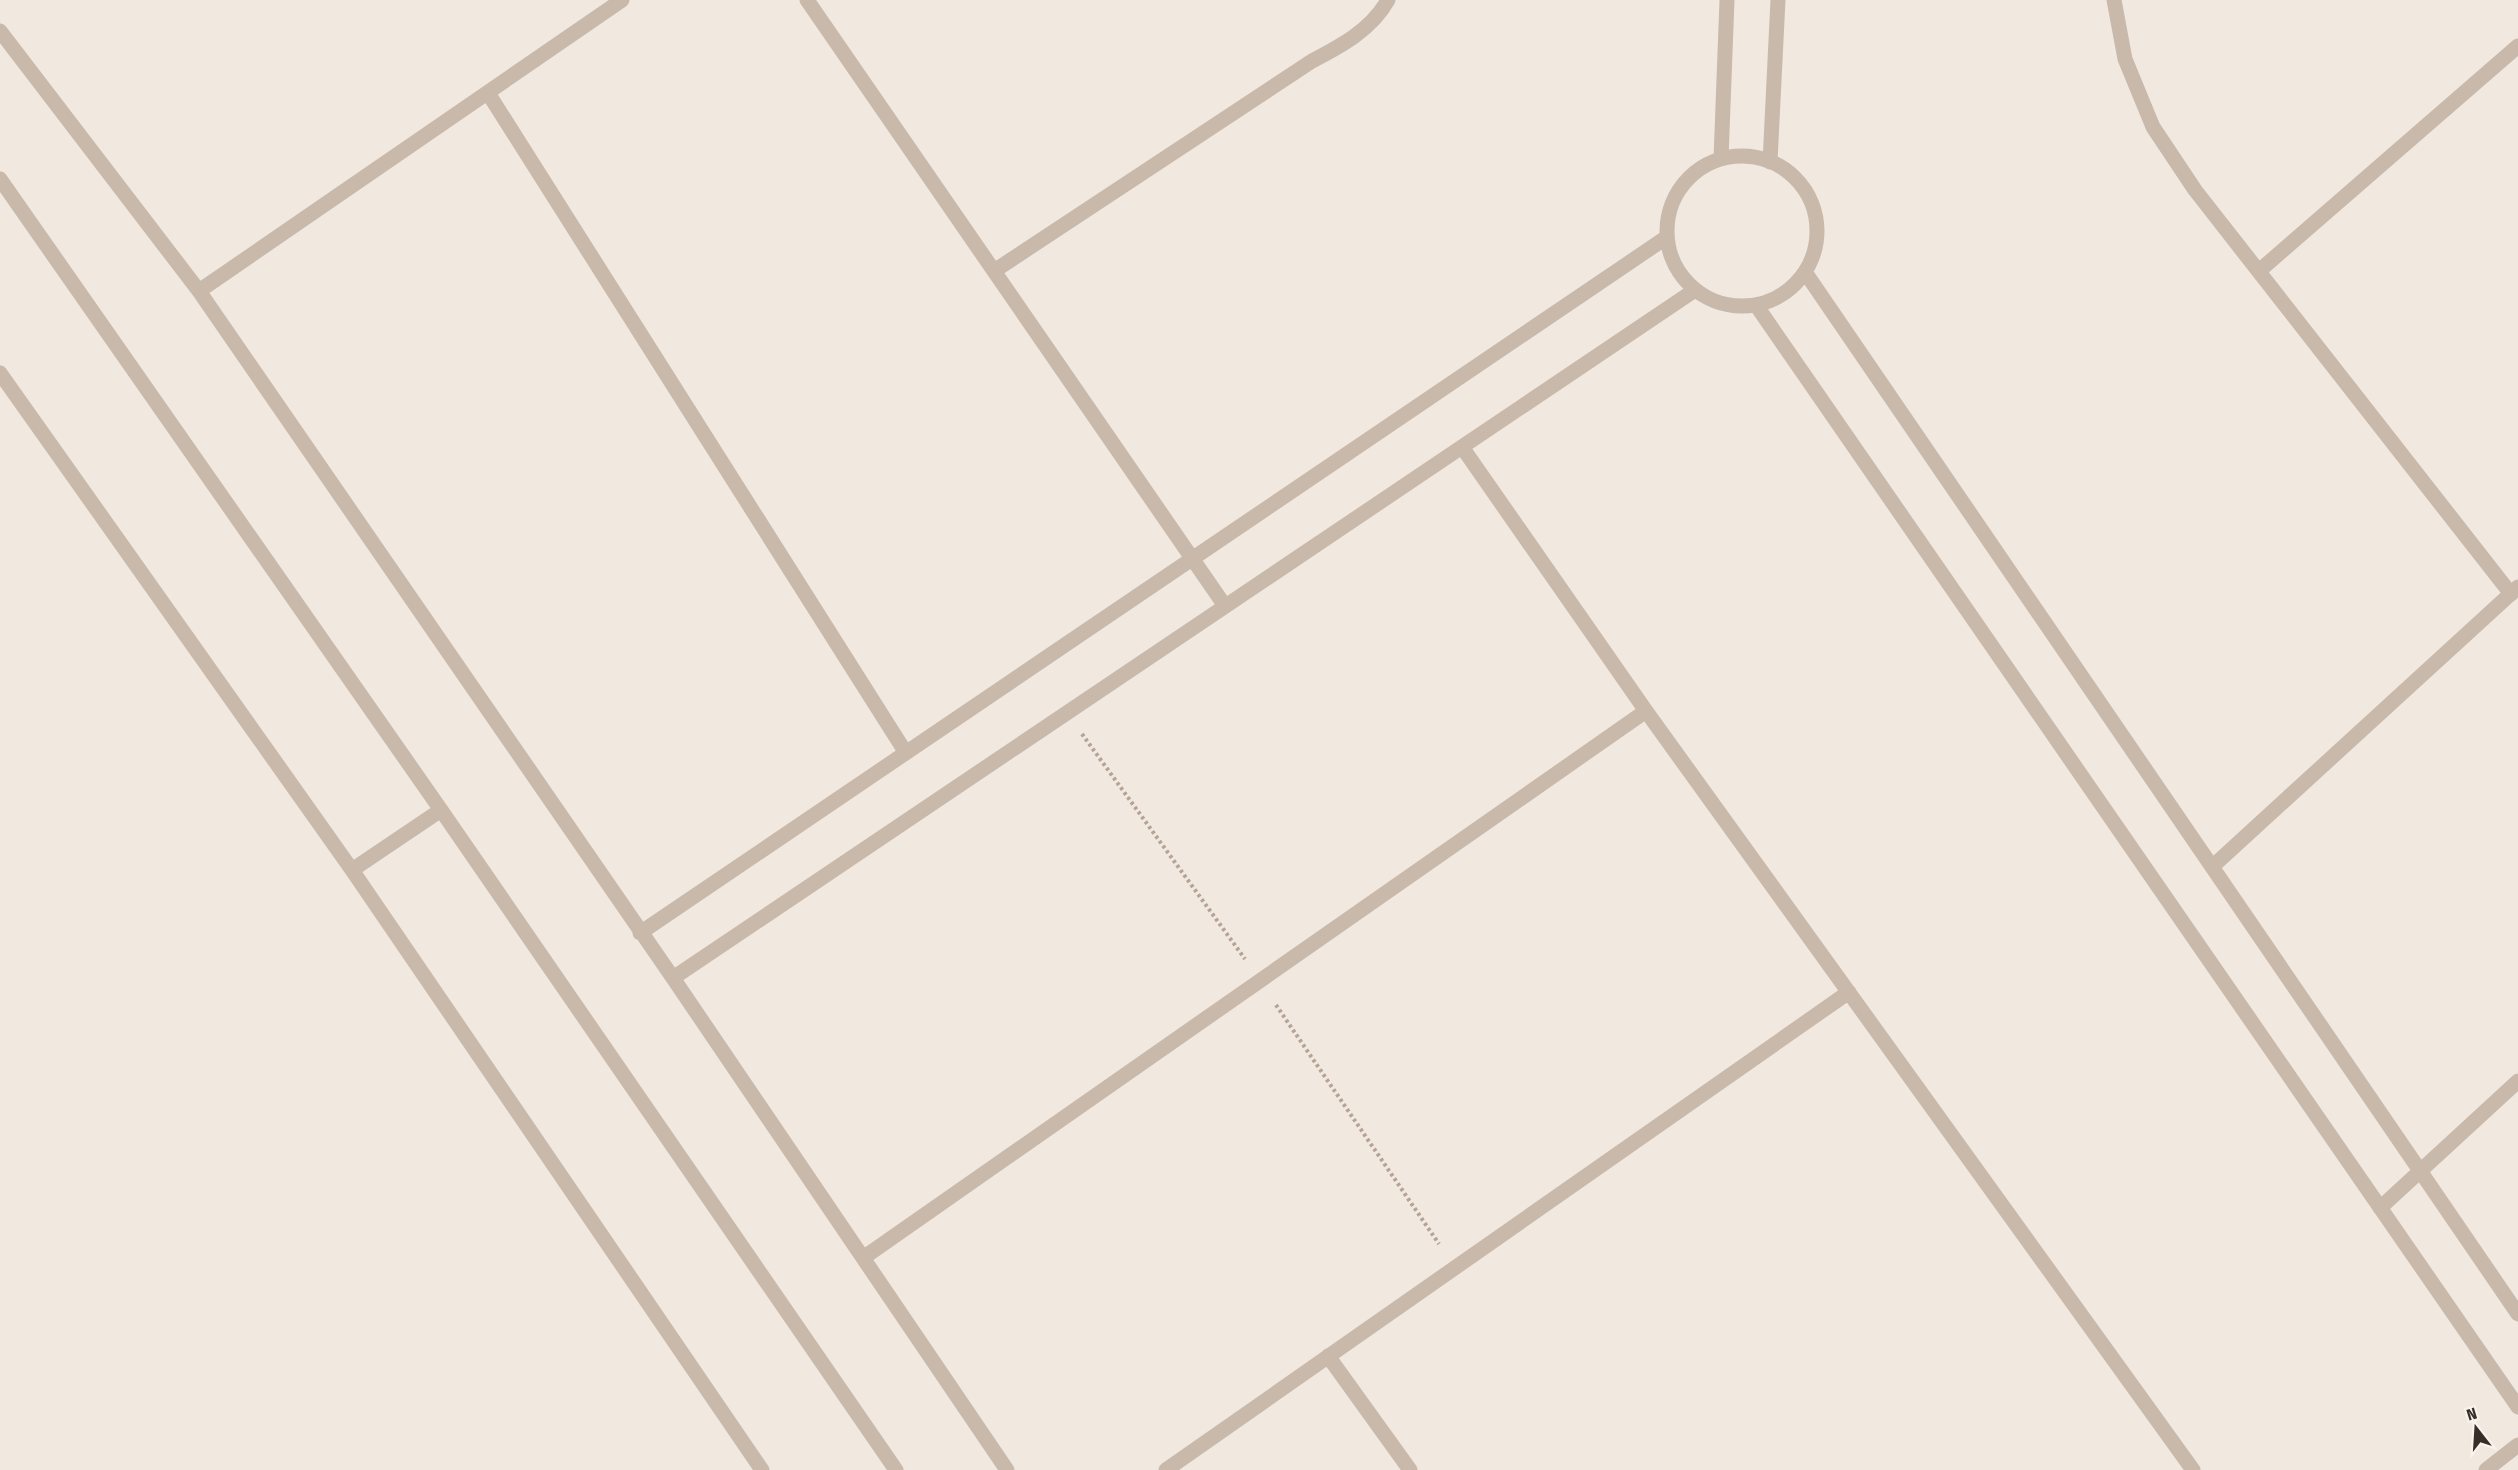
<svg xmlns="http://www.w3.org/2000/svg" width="2518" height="1470" viewBox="0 0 2518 1470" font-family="'Fira Sans Condensed',sans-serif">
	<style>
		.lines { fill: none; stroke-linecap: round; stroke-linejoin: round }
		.path { stroke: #b5a395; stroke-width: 4; stroke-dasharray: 3 3; stroke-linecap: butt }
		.minor { stroke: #c9b9ab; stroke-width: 15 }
		.tertiary { stroke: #c9b9ab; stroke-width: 15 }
	</style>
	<rect width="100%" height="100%" fill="#f1e9df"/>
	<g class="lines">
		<path class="path" d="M1082,734L1245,959
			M1276,1005L1439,1244"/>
		<path class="minor" d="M807,0L1225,606
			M2114,0L2125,59L2153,127L2195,190L2511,594
			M0,31L199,291L673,978L1007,1470
			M488,93L906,753
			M1667 231a75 75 0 1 1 150 0a75 75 0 1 1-150 0Z
			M1721,159L1727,0
			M1770,162L1778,0
			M994,271L1312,61C1341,46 1371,30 1388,0
			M2259,271L2518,46
			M1805,272L2518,1314
			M199,291L622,0
			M1756,305L2518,1407
			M1462,447L1646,711L2193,1470
			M2212,867L2518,587
			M640,933L1667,237
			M673,978L1695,290
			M2380,1208L2518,1081
			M863,1258L1646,711
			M1328,1356L1410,1470
			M1166,1470L1849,992
			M2486,1470L2518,1445"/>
		<path class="tertiary" d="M0,179L441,810L896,1470
			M0,373L352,870L762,1470
			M352,870L441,810"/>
	</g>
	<g transform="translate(2476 1428) rotate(343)" stroke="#f9f3eb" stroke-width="4.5" paint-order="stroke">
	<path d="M0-4.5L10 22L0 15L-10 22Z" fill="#372e2a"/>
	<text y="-9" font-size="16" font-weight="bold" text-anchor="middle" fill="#372e2a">N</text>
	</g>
</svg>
